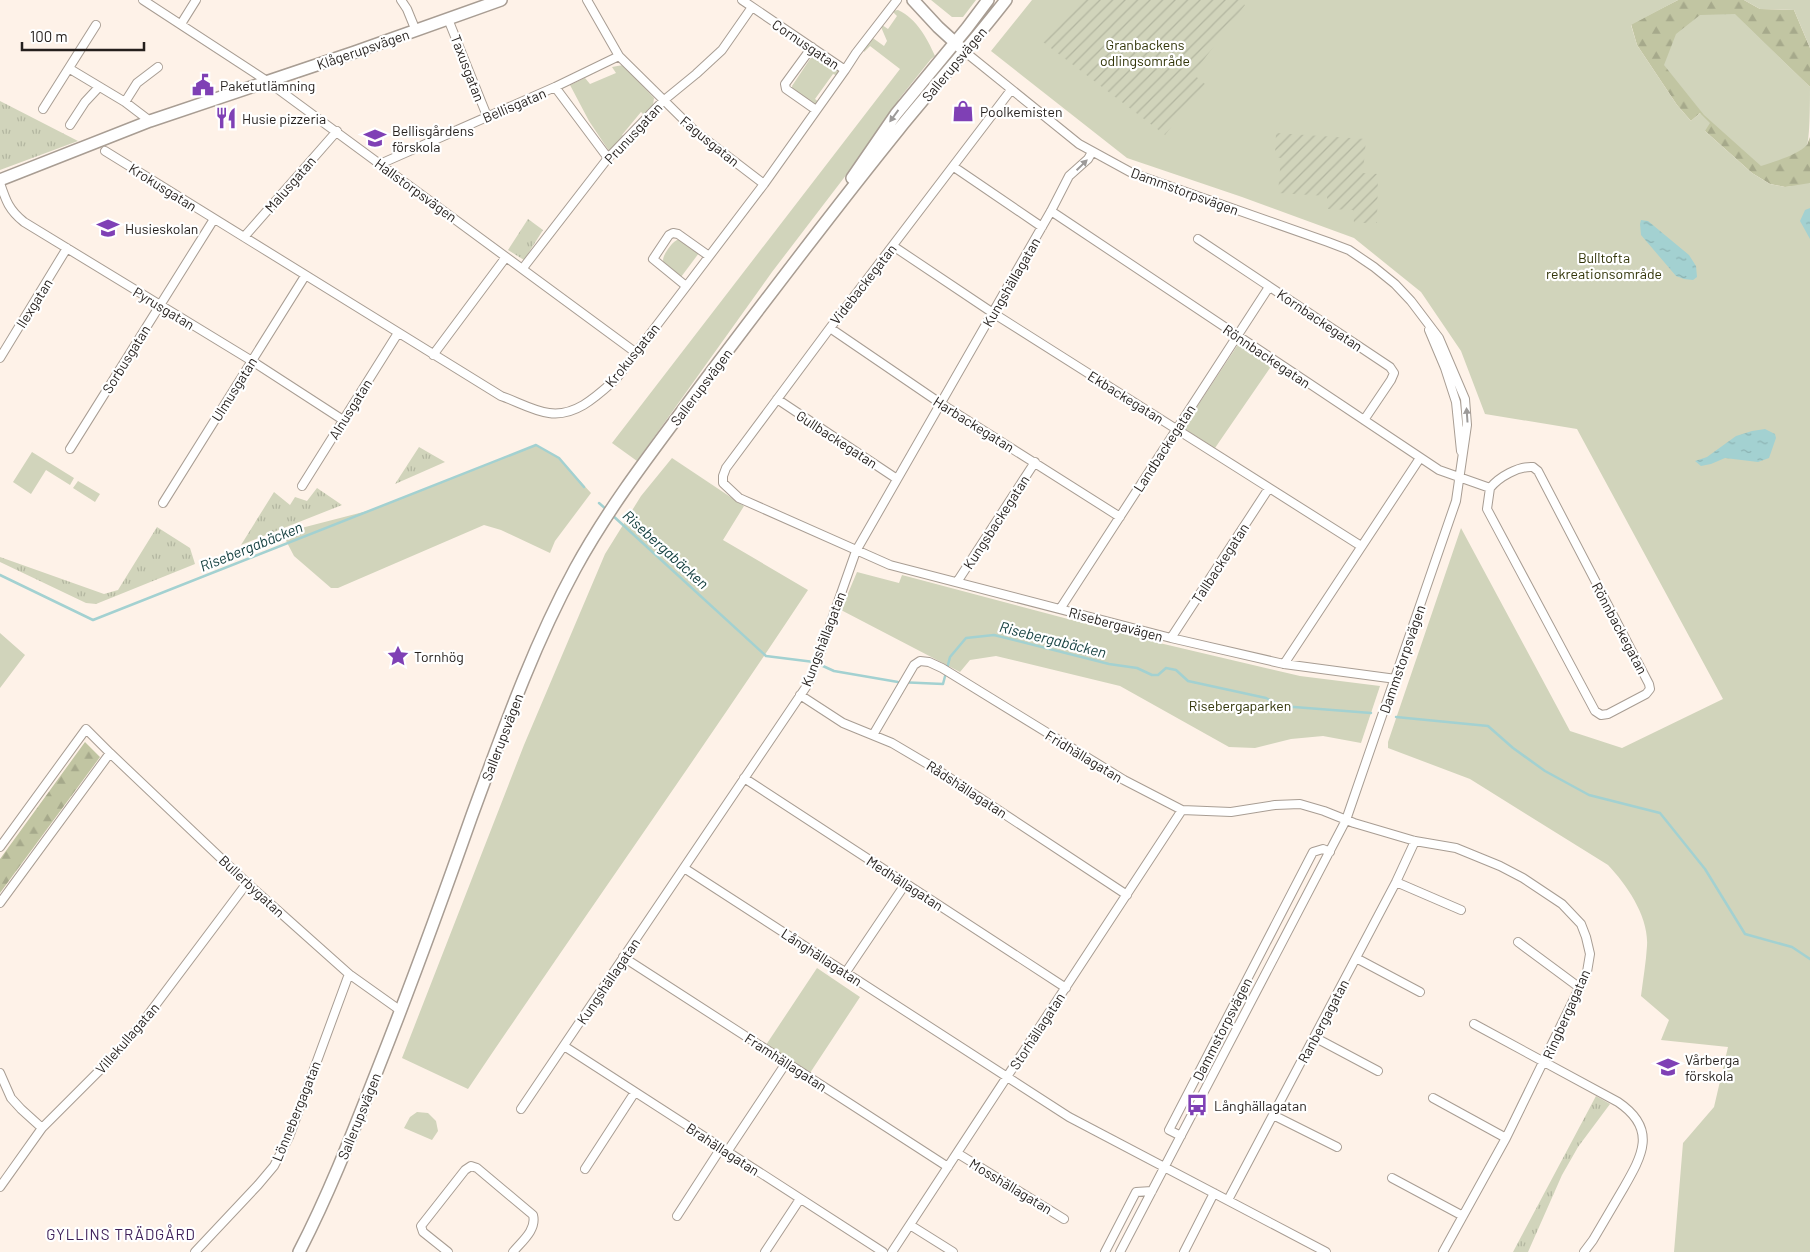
<svg xmlns="http://www.w3.org/2000/svg" width="1810" height="1252" viewBox="0 0 1810 1252" font-family="Barlow,sans-serif">
	<style>
		.grass { fill: url(#grass-tufts) }
		.forest { fill: url(#forest-firs) }
		.park { fill: #d1d4bb }
		.garden { fill: url(#garden-furrows) }
		.water { fill: url(#water-ripples) }
		.lines { fill: none; stroke-linecap: round; stroke-linejoin: round }
		.stream { stroke: #a3d1d1; stroke-width: 2.5 }
		.street-casing { stroke: #a89d93; stroke-width: 10 }
		.secondary-casing { stroke: #a89d93; stroke-width: 14 }
		.street { stroke: #fff; stroke-width: 8 }
		.secondary { stroke: #fff; stroke-width: 11 }
		.oneway { fill: #9c9a99 }
		.labels { text-anchor: middle; dominant-baseline: central; stroke-width: 4.5; stroke-linejoin: round; paint-order: stroke }
		.street-label { font-size: 14px; fill: #241f1c; stroke: #fff }
		.park-label { font-size: 14px; fill: #313408; stroke: #fff }
		.poi-label { font-size: 14px; fill: #241f1c; stroke: #fff; text-anchor: start }
		.water-label { font-size: 15px; font-style: italic; fill: #164141; stroke: #fff }
		.neighbourhood-label { font-size: 15px; letter-spacing: 1px; fill: #3e2059; stroke: #fff }
	</style>
	<defs>
		<pattern id="grass-tufts" width="24" height="20" patternUnits="userSpaceOnUse" patternTransform="scale(1.25)"><rect width="24" height="20" fill="#d1d4bb"/><path d="M3 7l-1-3M5 7V3M7 7l1-3M15 17l-1-3M17 17v-4M19 17l1-3" fill="none" stroke="#b3b6a0"/></pattern>
		<pattern id="forest-firs" width="22" height="20" patternUnits="userSpaceOnUse" patternTransform="scale(1.25)"><rect width="22" height="20" fill="#c1c5a2"/><path d="M5 1l3.5 6h-7zM16 11l3.5 6h-7z" fill="#a6a98b"/></pattern>
		<pattern id="garden-furrows" width="10" height="10" patternUnits="userSpaceOnUse" patternTransform="scale(1.25)"><rect width="10" height="10" fill="#d1d4bb"/><path d="M-1 1l2-2M0 10L10 0M9 11l2-2" fill="none" stroke="#b3b6a0"/></pattern>
		<pattern id="water-ripples" width="26" height="14" patternUnits="userSpaceOnUse" patternTransform="scale(1.25)"><rect width="26" height="14" fill="#a3d1d1"/><path d="M2 4q2-2 4 0t4 0M15 11q2-2 4 0t4 0" fill="none" stroke="#8cb3b3"/></pattern>
	</defs>
	<rect width="100%" height="100%" fill="#fef2e8"/>
	<path class="grass" d="M0,101L78,141L0,170Z
		M528,219L543,230L524,260L508,250Z
		M419,447L445,462L395,484Z
		M317,488L342,505L241,545L274,492L290,505L295,497L307,501Z
		M157,527L190,548L195,564L96,604L86,603L0,562V557L104,594L118,590Z
		M1596,1096L1610,1104L1578,1147L1562,1175L1528,1252H1513Z"/>
	<path class="forest" d="M1678,0H1744L1760,9L1794,10L1810,48V87L1734,14L1807,145L1810,137V183L1808,185L1785,187L1770,184L1752,173L1705,131L1700,113L1691,121L1677,105L1637,45L1631,24Z
		M85,742L100,757L0,893V859Z"/>
	<path class="park" d="M931,0H976L963,17H952Z
		M1032,0H1678L1631,25L1637,45L1677,105L1691,121L1700,113L1710,123L1705,131L1752,173L1770,184L1785,187L1810,183V1252H1674L1683,1143L1714,1107L1728,1047L1661,1040L1669,1020L1641,996C1643,979 1646,963 1647,946C1649,917 1627,885 1608,865L1470,779L1388,748V742L1461,528L1570,731L1622,748L1723,699L1577,429L1485,414L1461,351L1421,292L1354,238L1242,197L1127,158L991,51Z
		M1744,0H1810V48L1794,10L1760,9Z
		M898,10C917,19 927,38 935,56L931,59L899,99L894,110L866,149L772,272L637,461L612,443L900,69L870,46L864,52L862,46L870,36L884,46L887,41L881,27L882,25L888,29L897,16L892,11Z
		M1735,14L1810,87C1810,99 1810,137 1807,145C1798,155 1773,162 1761,166L1704,115L1664,65L1676,34L1700,15Z
		M819,55L839,71L838,76L833,74L815,99L820,103L816,106L793,91L792,86L810,59L813,56Z
		M623,65L654,98L653,105L645,116L641,112L622,135L625,137L614,148L609,151L589,121L570,85L585,78L590,84L616,73L612,67Z
		M677,240H680L699,253L681,277C668,268 656,266 668,249C671,245 673,242 677,240Z
		M1239,343L1272,365L1215,448L1183,428Z
		M536,445L559,458L591,493L555,541L550,553L501,530L484,525L338,588H331L294,556L282,533L371,510Z
		M32,452L74,478L70,485L46,470L31,494L13,482Z
		M672,458L744,506L723,540L808,590C697,758 580,922 468,1089L402,1058L524,745L605,554L641,496Z
		M78,481L100,494L95,502L73,488Z
		M857,572L899,583L902,575L1151,641L1300,676L1380,686L1361,743L1323,736L1291,739L1255,748L1229,747L1120,686L996,656L970,660L960,672L841,610Z
		M0,633L25,655L0,688Z
		M817,968L860,997L808,1076L764,1048Z
		M417,1112L428,1113L436,1121L438,1131L432,1140L404,1128L410,1117Z"/>
	<path class="garden" d="M1077,0H1239L1245,5L1193,74L1205,84L1165,135L1043,42Z
		M1276,133L1366,139L1363,173L1378,174L1377,223H1354L1353,210L1328,209L1327,196L1278,193L1281,158L1275,157Z"/>
	<path class="water" d="M1810,208V239L1800,221L1805,210Z
		M1641,220L1648,221L1689,255L1696,266L1697,277L1693,280L1684,279L1676,276L1641,235L1640,224Z
		M1765,429L1775,434L1776,438L1769,458L1758,462L1725,458L1711,464L1701,466L1695,461L1707,457L1736,436L1752,431Z"/>
	<g class="lines">
		<path class="stream" d="M599,503L607,510
			M611,514L766,656L814,662L834,671L898,682L943,684L950,657L966,638L994,635L1109,664L1137,668L1152,675H1158L1166,668L1176,670L1188,681L1266,698L1281,706L1371,713
			M0,575L93,620L536,445L559,458L584,487
			M1396,717L1488,726L1513,748L1545,771L1589,795L1660,813L1705,869L1745,934L1792,947L1810,959"/>
		<g class="street-casing">
			<path id="street" d="M143,0L267,81L635,352
				M401,0L407,9L416,31
				M587,0L619,56L696,132L764,184
				M742,0L845,70
				M448,19L487,116
				M181,24L196,0
				M812,47L785,84L786,89L816,110
				M964,51L1079,144L1132,173L1328,242L1349,250L1374,267L1395,284L1411,301L1439,338L1465,399L1467,425L1456,501L1346,820L1120,1252
				M70,69L125,102L150,121
				M555,87L608,158
				M1011,90L830,328L726,468L723,476V483L739,498L890,565L1171,638L1284,664L1396,679
				M125,102L137,83L158,67
				M43,109L96,25
				M70,125L85,102L99,87
				M105,151L501,396C516,401 533,411 549,413C576,417 598,395 616,379L764,184L845,70L856,53L897,0
				M380,164L555,87L619,56
				M954,167L1042,227
				M0,183C6,201 9,210 24,222L252,361L343,420
				M1051,211L1439,470L1490,488L1487,509L1595,711L1601,715L1608,714L1646,694L1650,689L1649,684L1538,471L1533,467C1518,466 1499,477 1490,488
				M244,237L337,131
				M1198,239L1390,367L1394,373L1391,380L1364,420
				M893,246L993,313L1361,546
				M523,268L608,158L663,101L696,74L722,50L752,7
				M686,286L653,259L669,235L673,233L678,234L709,256
				M830,328L940,403L1120,517
				M1429,330L1445,368L1456,402L1461,451
				M433,355L506,257
				M0,358L67,248
				M777,399L897,479
				M70,449L214,219
				M302,486L398,333
				M163,503L305,276
				M957,582L1035,462
				M1060,609L1269,287
				M1171,638L1269,488
				M1284,664L1420,458
				M800,695L843,723L892,743L936,769L1127,895
				M873,735L914,665L920,661L929,662L942,668L1124,780L1182,810L1231,812L1275,805L1300,804L1324,811L1354,823L1415,841L1456,848L1500,866L1523,878L1562,904L1581,924L1586,937L1590,954L1587,972L1506,1138L1443,1252
				M744,778L1066,988
				M0,847L86,729L110,753
				M684,868L1069,1117L1326,1252
				M1396,882L1461,910
				M0,903L110,753L247,883L349,974L401,1011
				M1518,942L1580,988
				M623,957L948,1167
				M1356,958L1420,992
				M846,972L906,883
				M1474,1024L1618,1102C1658,1129 1642,1156 1623,1189C1613,1206 1603,1223 1593,1240L1584,1252
				M1314,1037L1378,1071
				M564,1046L883,1252
				M0,1073L11,1098L21,1109L42,1128
				M1433,1098L1506,1138
				M521,1109L808,684L819,656L856,551L1051,211L1069,176L1088,159L1092,152
				M1273,1115L1337,1147
				M1181,1136L1169,1130L1313,852L1323,849L1330,852
				M727,1152L786,1063
				M957,1153L1064,1219
				M585,1169L635,1092
				M1392,1178L1463,1216
				M0,1187L42,1128L115,1055L139,1027L247,883
				M1228,1200L1396,882L1415,841
				M677,1216L721,1148
				M910,1225L953,1252
				M195,1252L258,1185L274,1166L289,1137L349,974
				M448,1252L423,1232L421,1226L465,1170L471,1166L477,1168L533,1215C537,1230 521,1242 513,1252
				M765,1252L800,1199
				M892,1252L1182,810
				M1105,1252L1136,1192L1152,1191
				M1184,1252L1214,1193"/>
		</g>
		<g class="secondary-casing">
			<path id="secondary" d="M913,0L938,27L961,48
				M852,178L896,114L967,28L988,0
				M0,180L150,121L355,52L501,0
				M299,1252C329,1194 353,1132 377,1071C410,988 441,903 471,818C502,734 532,648 575,569C611,503 658,444 703,383C767,298 832,212 899,129C934,86 972,44 1006,0"/>
		</g>
		<use href="#street" class="street"/>
		<use href="#secondary" class="secondary"/>
	</g>
	<defs><path id="oneway-solid" d="M-6-.8H1V-3.2L6.5 0L1 3.2V.8H-6Z" transform="scale(1.25)"/></defs>
	<g class="oneway">
		<use href="#oneway-solid" transform="translate(894 116) rotate(126)"/>
		<use href="#oneway-solid" transform="translate(1082 165) rotate(-44)"/>
		<use href="#oneway-solid" transform="translate(1467 415) rotate(-94)"/>
	</g>
	<defs>
		<g id="civic-bare" transform="scale(1.725)"><path d="M-.6-6.5H3V-4.5H.6V-3L4-1V1h2V6H-6V1h2V-1L-.6-3ZM-1.2 2.5V6h2.4V2.5Z" fill="#7f40b5" stroke="#fff" stroke-width="2.5" paint-order="stroke"/></g>
		<g id="shop-bare" transform="scale(1.725)"><path d="M-5-2.5h2.3a2.7 3.5 0 0 1 5.4 0H5L5.5 6h-11ZM-1.5-2.5h3a1.5 2.3 0 0 0-3 0Z" fill="#7f40b5" stroke="#fff" stroke-width="2.5" paint-order="stroke"/></g>
		<g id="restaurant-bare" transform="scale(1.725)"><path d="M-5-6h1v4h1v-4h1v4h1v-4h1v5L-1.5 .5V6h-2V.5L-5-1ZM5-6V6H3V1.5H1.5Q1.5-4 5-6Z" fill="#7f40b5" stroke="#fff" stroke-width="2.5" paint-order="stroke"/></g>
		<g id="school-bare" transform="scale(1.725)"><path d="M0-5L7-2L0 1L-7-2ZM-4 1L0 2.5L4 1V4Q0 6-4 4Z" fill="#7f40b5" stroke="#fff" stroke-width="2.5" paint-order="stroke"/></g>
		<g id="sight-bare" transform="scale(1.725)"><path d="M0-6L1.8-2.2L6-1.7L2.9 1.2L3.7 5.4L0 3.3L-3.7 5.4L-2.9 1.2L-6-1.7L-1.8-2.2Z" fill="#7f40b5" stroke="#fff" stroke-width="2.5" paint-order="stroke"/></g>
		<g id="bus-bare" transform="scale(1.725)"><path d="M-5-6H5V4H4V6H2V4H-2V6H-4V4H-5ZM-3.5-4V0h7V-4ZM-3.5 1.2v1.5H-2V1.2ZM2 1.2v1.5H3.5V1.2Z" fill="#7f40b5" stroke="#fff" stroke-width="2.5" paint-order="stroke"/></g>
	</defs>
	<g fill-rule="evenodd">
		<use href="#civic-bare" x="203" y="85"/>
		<use href="#shop-bare" x="963" y="111"/>
		<use href="#restaurant-bare" x="226" y="118"/>
		<use href="#school-bare" x="375" y="138"/>
		<use href="#school-bare" x="108" y="228"/>
		<use href="#sight-bare" x="398" y="656"/>
		<use href="#school-bare" x="1668" y="1067"/>
		<use href="#bus-bare" x="1197" y="1105"/>
	</g>
	<g class="labels">
		<g class="street-label">
			<text transform="translate(806 44) rotate(34)">Cornusgatan</text>
			<text transform="translate(363 49) rotate(-19)">Klågerupsvägen</text>
			<text transform="translate(954 64) rotate(-50)">Sallerupsvägen</text>
			<text transform="translate(468 68) rotate(69)">Taxusgatan</text>
			<text transform="translate(514 105) rotate(-23)">Bellisgatan</text>
			<text transform="translate(633 133) rotate(-47)">Prunusgatan</text>
			<text transform="translate(710 141) rotate(39)">Fagusgatan</text>
			<text transform="translate(290 184) rotate(-49)">Malusgatan</text>
			<text transform="translate(163 187) rotate(32)">Krokusgatan</text>
			<text transform="translate(416 190) rotate(36)">Hallstorpsvägen</text>
			<text transform="translate(1185 191) rotate(20)">Dammstorpsvägen</text>
			<text transform="translate(1011 282) rotate(-60)">Kungshällagatan</text>
			<text transform="translate(863 284) rotate(-52)">Videbackegatan</text>
			<text transform="translate(34 303) rotate(-58)">Ilexgatan</text>
			<text transform="translate(164 308) rotate(31)">Pyrusgatan</text>
			<text transform="translate(1320 320) rotate(34)">Kornbackegatan</text>
			<text transform="translate(632 355) rotate(-51)">Krokusgatan</text>
			<text transform="translate(1267 356) rotate(34)">Rönnbackegatan</text>
			<text transform="translate(126 359) rotate(-58)">Sorbusgatan</text>
			<text transform="translate(701 387) rotate(-53)">Sallerupsvägen</text>
			<text transform="translate(234 389) rotate(-58)">Ulmusgatan</text>
			<text transform="translate(1126 397) rotate(32)">Ekbackegatan</text>
			<text transform="translate(350 409) rotate(-58)">Alnusgatan</text>
			<text transform="translate(974 424) rotate(32)">Harbackegatan</text>
			<text transform="translate(837 439) rotate(33)">Gullbackegatan</text>
			<text transform="translate(1164 448) rotate(-57)">Landbackegatan</text>
			<text transform="translate(996 522) rotate(-57)">Kungsbackegatan</text>
			<text transform="translate(1220 563) rotate(-57)">Tallbackegatan</text>
			<text transform="translate(1116 624) rotate(15)">Risebergavägen</text>
			<text transform="translate(1620 628) rotate(62)">Rönnbackegatan</text>
			<text transform="translate(823 639) rotate(-69)">Kungshällagatan</text>
			<text transform="translate(1402 659) rotate(-71)">Dammstorpsvägen</text>
			<text transform="translate(502 737) rotate(-69)">Sallerupsvägen</text>
			<text transform="translate(1084 756) rotate(31)">Fridhällagatan</text>
			<text transform="translate(967 789) rotate(33)">Rådshällagatan</text>
			<text transform="translate(905 883) rotate(33)">Medhällagatan</text>
			<text transform="translate(252 886) rotate(43)">Bullerbygatan</text>
			<text transform="translate(822 957) rotate(33)">Långhällagatan</text>
			<text transform="translate(608 981) rotate(-56)">Kungshällagatan</text>
			<text transform="translate(1566 1014) rotate(-66)">Ringbergagatan</text>
			<text transform="translate(1323 1021) rotate(-62)">Ranbergagatan</text>
			<text transform="translate(1222 1029) rotate(-63)">Dammstorpsvägen</text>
			<text transform="translate(1037 1031) rotate(-57)">Storhällagatan</text>
			<text transform="translate(127 1038) rotate(-49)">Villekullagatan</text>
			<text transform="translate(786 1062) rotate(33)">Framhällagatan</text>
			<text transform="translate(296 1111) rotate(-68)">Lönnebergagatan</text>
			<text transform="translate(359 1116) rotate(-68)">Sallerupsvägen</text>
			<text transform="translate(723 1149) rotate(33)">Brahällagatan</text>
			<text transform="translate(1011 1186) rotate(31)">Mosshällagatan</text>
		</g>
		<g class="park-label">
			<text x="1145" y="44">Granbackens<tspan x="1145" dy="16">odlingsområde</tspan></text>
			<text x="1604" y="257">Bulltofta<tspan x="1604" dy="16">rekreationsområde</tspan></text>
			<text x="1240" y="705">Risebergaparken</text>
		</g>
		<g class="poi-label">
			<text x="220" y="85">Paketutlämning</text>
			<text x="980" y="111">Poolkemisten</text>
			<text x="242" y="118">Husie pizzeria</text>
			<text x="392" y="130">Bellisgårdens<tspan x="392" dy="16">förskola</tspan></text>
			<text x="125" y="228">Husieskolan</text>
			<text x="414" y="656">Tornhög</text>
			<text x="1685" y="1059">Vårberga<tspan x="1685" dy="16">förskola</tspan></text>
			<text x="1214" y="1105">Långhällagatan</text>
		</g>
		<g class="water-label">
			<text transform="translate(251 546) rotate(-22)">Risebergabäcken</text>
			<text transform="translate(666 549) rotate(42)">Risebergabäcken</text>
			<text transform="translate(1053 639) rotate(14)">Risebergabäcken</text>
		</g>
		<g class="neighbourhood-label">
			<text x="121" y="1234">GYLLINS TRÄDGÅRD</text>
		</g>
	</g>
	<path d="M22 42v8h122v-8" fill="none" stroke="#241f1c" stroke-width="2.5"/>
	<text x="30" y="42" font-size="15" fill="#241f1c" stroke="#ffffff" stroke-width="4" paint-order="stroke">100 m</text>
</svg>
